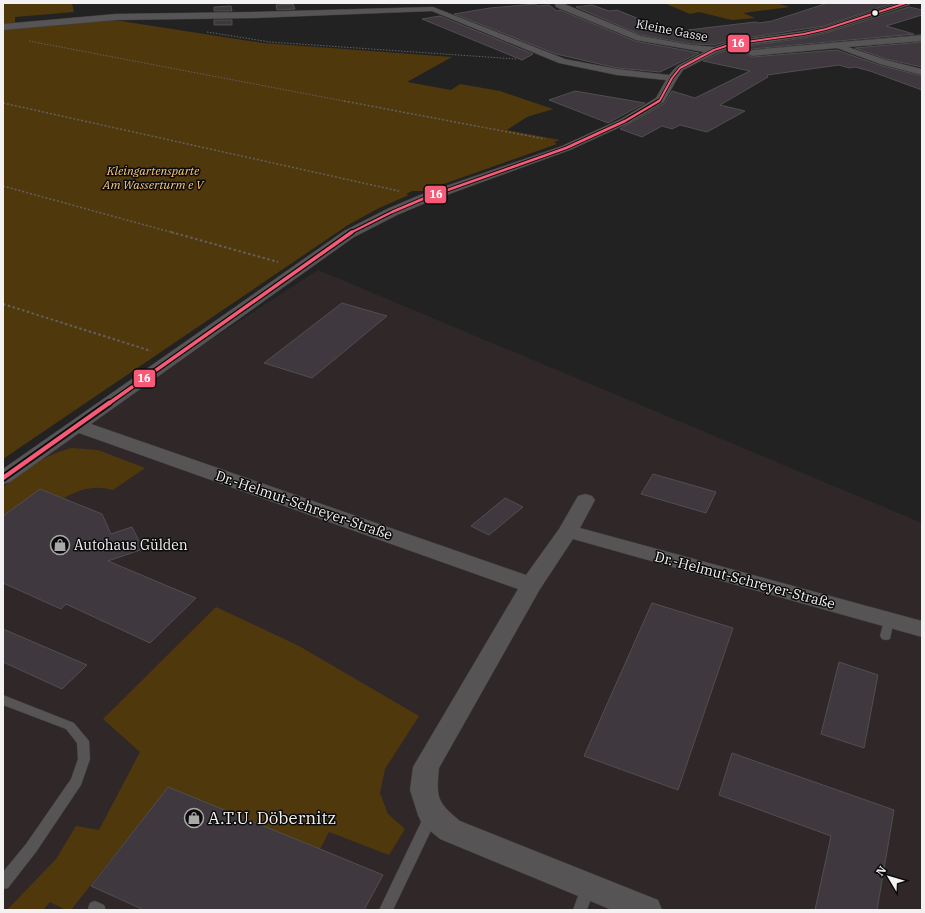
<svg xmlns="http://www.w3.org/2000/svg" width="925" height="913" viewBox="0 0 925 913" font-family="'IBM Plex Serif',serif">
	<style>
		.built { fill: #302729 }
		.green { fill: #50380d }
		.building { fill: #3f383e; stroke: #504f50 }
		.lines { fill: none; stroke-linecap: round; stroke-linejoin: round }
		.service-casing { stroke: #3e3d3e; stroke-width: 1 }
		.minor-casing { stroke: #3e3d3e; stroke-width: 1 }
		.path-far2 { stroke: #626161; stroke-width: 1; stroke-dasharray: 1.5 1.5; stroke-linecap: butt }
		.path-far1 { stroke: #626161; stroke-width: 1.5; stroke-dasharray: 2 2; stroke-linecap: butt }
		.path { stroke: #626161; stroke-width: 2; stroke-dasharray: 2.5 2.5; stroke-linecap: butt }
		.service { fill: #565454; fill-rule: evenodd }
		.minor { fill: #565454; fill-rule: evenodd }
		.bus-1-far3-casing { stroke: #0c0b0b; stroke-width: 3.5 }
		.bus-1-far2-casing { stroke: #0c0b0b; stroke-width: 4.5 }
		.bus-1-far1-casing { stroke: #0c0b0b; stroke-width: 6 }
		.bus-1-casing { stroke: #0c0b0b; stroke-width: 8 }
		.bus-1-far3 { stroke: #f75a77; stroke-width: 2 }
		.bus-1-far2 { stroke: #f75a77; stroke-width: 2.5 }
		.bus-1-far1 { stroke: #f75a77; stroke-width: 3.5 }
		.bus-1 { stroke: #f75a77; stroke-width: 4.5 }
		.bus-dot { fill: #f3f1f2; stroke: #0c0b0b; stroke-width: 1.5 }
		.labels { text-anchor: middle; dominant-baseline: central; stroke-width: 3; stroke-linejoin: round; paint-order: stroke }
		.far-street-label { font-size: 12px; fill: #f3f1f2; stroke: #0c0b0b }
		.far-park-label { font-size: 12px; font-style: italic; fill: #fcc97d; stroke: #0c0b0b }
		.street-label { font-size: 14px; fill: #f3f1f2; stroke: #0c0b0b }
		.poi-label { font-size: 14px; fill: #f3f1f2; stroke: #0c0b0b; text-anchor: start }
		.near-poi-label { font-size: 17px; fill: #f3f1f2; stroke: #0c0b0b; text-anchor: start }
		.line-badge { stroke: #0c0b0b; stroke-width: 1.5 }
		.badge-label { font-size: 11px; text-anchor: middle; font-weight: bold; fill: #fff }
	</style>
	<rect width="100%" height="100%" fill="#232222"/>
	<path class="built" d="M318,270L922,523V910H3V478L78,426Z"/>
	<path class="green" d="M3,3H72L74,12L15,17V24L3,25Z
		M664,3H775L790,7L743,13L755,18L732,20L699,12L690,14Z
		M114,20L263,43L452,57L407,82L451,90L460,84L500,91L553,109L527,117L507,130L560,140L554,142L557,144L424,191H412L406,194L409,195L379,208L348,225L3,459V29Z
		M72,448L98,450L145,468L113,490C95,485 80,489 64,498L40,489L3,516V487C25,471 45,454 72,448Z
		M216,607L299,646L419,716L385,769L380,793L388,814L405,829L389,855L329,832L320,849L168,787L71,910H66L50,902L43,910H7L56,859L76,826L99,830L140,752L103,719Z"/>
	<path class="building" d="M828,3H893L824,26L732,40L714,45L691,44L641,35L576,7L592,5L609,11L617,10L671,32L755,22L759,23L772,21Z
		M293,4L295,9L277,10L276,5Z
		M535,4L538,6L549,5L557,11L560,10L635,41L699,53L660,72L617,68L556,54L454,14L490,8Z
		M231,6L232,11H214V7Z
		M909,7L922,10V15L886,26L914,34L752,49L746,54L752,57L837,50L879,65L922,76V90L870,71L855,67L849,68L839,65L767,75L768,77L720,105L745,111L707,132L680,125L672,129L662,126L642,137L620,129L665,103L672,91L695,98L750,71L703,61L717,54L733,48L804,38L829,32Z
		M440,16L533,54L522,60L422,19Z
		M214,20H232V25H214Z
		M922,42V67L886,59L855,48Z
		M575,91L645,103L608,123L549,100Z
		M342,303L387,316L312,378L264,363Z
		M653,474L716,492L706,513L641,494Z
		M40,489L102,514L111,534L132,527L143,549L108,561L196,598L150,643L66,604L61,609L3,583V516Z
		M505,498L523,507L489,535L471,526Z
		M652,603L733,628L678,790L584,756Z
		M3,629L87,665L62,689L3,662Z
		M839,662L878,675L864,748L821,734Z
		M732,753L894,810L877,910H815L831,836L719,795Z
		M168,787L320,849L383,875L364,910H144L91,886Z"/>
	<g class="lines">
		<g class="service-casing">
			<path id="service" d="M889,616L893,617L894,620L890,639L886,640L882,639L880,636L885,617Z
				M3,695L74,723L89,741L90,759L81,785L36,852L8,888L3,889V872L26,844L71,779L78,759L77,743L66,729L3,705Z
				M430,812L435,814L437,818L393,910H379L425,814Z
				M588,881L593,882L595,887L587,910H573L583,882Z
				M95,901L104,905L106,910H89L88,908L90,903Z"/>
		</g>
		<g class="minor-casing">
			<path id="minor" d="M556,3H562L641,36L691,45L714,47L732,41L804,31L824,27L898,3H910L909,5L829,31L804,37L733,47L716,53L683,70L677,79L664,102L629,123L570,150L430,201L397,215L354,237L91,424L526,575L559,529L578,496L585,494L592,496L595,500L580,528L922,621V637L573,539L540,589L439,768C436,798 437,802 460,821L658,900L662,910H612L440,839L422,824L418,815L410,790L413,767L518,589L79,433L10,482L3,484V469L344,231L387,209L420,195L562,146L621,119L656,98L666,80L617,75L559,63L432,11L253,18L116,20L3,30V24L116,14L253,12L433,7L565,59L617,69L669,75L677,66L704,52L636,40L556,7L555,5Z
				M922,35V41L848,47L886,60L922,69V75L880,64L837,48L752,56L747,53L752,50Z"/>
		</g>
		<path class="path-far2" d="M207,32L270,42L516,59
			M29,41L349,102"/>
		<path class="path-far1" d="M344,101L545,139
			M3,103L399,191
			M3,186L174,233"/>
		<path class="path" d="M171,232L278,262
			M3,304L151,351"/>
		<use href="#service" class="service"/>
		<use href="#minor" class="minor"/>
		<g class="bus-1-far3-casing">
			<path id="bus-1-far3" d="M657,102L660,100L672,78L680,68L714,50L732,44L804,34L826,29L906,3"/>
		</g>
		<g class="bus-1-far2-casing">
			<path id="bus-1-far2" d="M350,233L392,212L425,198L566,148L625,121L659,101"/>
		</g>
		<g class="bus-1-far1-casing">
			<path id="bus-1-far1" d="M108,404L352,232"/>
		</g>
		<g class="bus-1-casing">
			<path id="bus-1" d="M3,478L109,403"/>
		</g>
		<use href="#bus-1-far3" class="bus-1-far3"/>
		<use href="#bus-1-far2" class="bus-1-far2"/>
		<use href="#bus-1-far1" class="bus-1-far1"/>
		<use href="#bus-1" class="bus-1"/>
	</g>
	<defs>
		<g id="shop-ring" transform="scale(1)"><circle r="9.5" fill="#0c0b0b" stroke="#aaa9a9" stroke-width="1.5"/><path d="M-5-2.5h2.3a2.7 3.5 0 0 1 5.4 0H5L5.5 6h-11ZM-1.5-2.5h3a1.5 2.3 0 0 0-3 0Z" fill="#aaa9a9"/></g>
	</defs>
	<g fill-rule="evenodd">
		<use href="#shop-ring" x="60" y="545"/>
		<use href="#shop-ring" x="194" y="818"/>
	</g>
	<circle class="bus-dot" cx="875" cy="13" r="3.5"/>
	<g class="labels">
		<g class="far-street-label">
			<text transform="translate(672 30) rotate(11)">Kleine Gasse</text>
		</g>
		<g class="far-park-label">
			<text x="153" y="170">Kleingartensparte<tspan x="153" dy="14">Am Wasserturm e V</tspan></text>
		</g>
		<g class="street-label">
			<text transform="translate(304 505) rotate(19)">Dr.-Helmut-Schreyer-Straße</text>
			<text transform="translate(745 580) rotate(15)">Dr.-Helmut-Schreyer-Straße</text>
		</g>
		<g class="poi-label">
			<text x="74" y="545">Autohaus Gülden</text>
		</g>
		<g class="near-poi-label">
			<text x="208" y="818">A.T.U. Döbernitz</text>
		</g>
	</g>
	<g class="line-badge">
		<rect x="727" y="34" width="23" height="19" rx="4" fill="#f75a77"/>
		<rect x="424" y="185" width="23" height="19" rx="4" fill="#f75a77"/>
		<rect x="133" y="369" width="23" height="19" rx="4" fill="#f75a77"/>
	</g>
	<g class="badge-label">
		<text x="738" y="47">16</text>
		<text x="436" y="198">16</text>
		<text x="144" y="382">16</text>
	</g>
	<rect width="925" height="913" fill="none" stroke="#f3f1f2" stroke-width="8"/>
	<g transform="translate(889 877) rotate(308)" stroke="#0c0b0b" stroke-width="3" paint-order="stroke">
	<path d="M0-3L7 15L0 10L-7 15Z" fill="#f3f1f2"/>
	<text y="-6" font-size="11" font-weight="bold" text-anchor="middle" fill="#f3f1f2">N</text>
	</g>
</svg>
